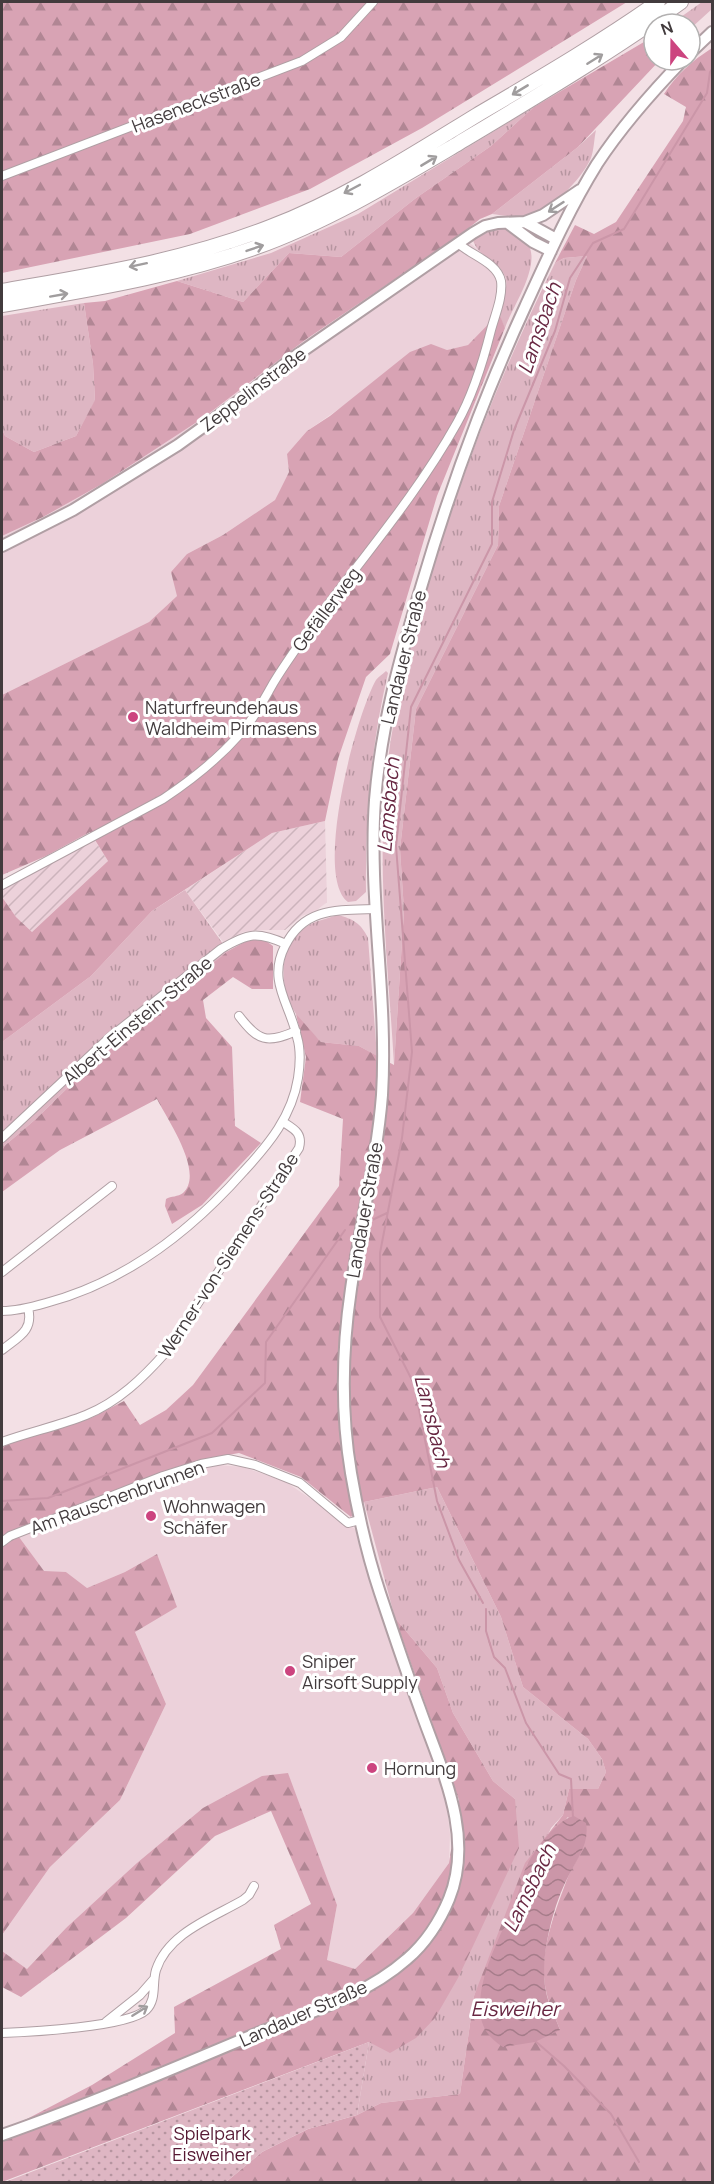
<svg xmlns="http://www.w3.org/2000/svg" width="714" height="2184" viewBox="0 0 714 2184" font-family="Manrope,sans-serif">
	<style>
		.built { fill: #ecd1da }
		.industrial { fill: url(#industrial-furrows) }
		.grass { fill: url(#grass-tufts) }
		.forest { fill: url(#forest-firs); fill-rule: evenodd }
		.park { fill: url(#park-dots) }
		.pitch { fill: #deb6c3 }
		.water { fill: url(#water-waves) }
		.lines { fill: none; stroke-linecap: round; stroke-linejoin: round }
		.stream { stroke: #cb96a8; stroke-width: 2 }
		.street-casing { stroke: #b09fa4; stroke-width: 10 }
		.secondary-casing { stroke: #b09fa4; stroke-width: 14 }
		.highway-casing { stroke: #b09fa4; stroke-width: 16 }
		.street { stroke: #fff; stroke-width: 8 }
		.secondary { stroke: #fff; stroke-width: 10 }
		.highway { stroke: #fff; stroke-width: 14 }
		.oneway { stroke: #a09d9e }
		.poi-dot { fill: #cc447f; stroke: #fff; stroke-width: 2 }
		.labels { text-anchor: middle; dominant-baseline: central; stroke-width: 6; stroke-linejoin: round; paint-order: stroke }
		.street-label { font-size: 18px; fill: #423b3d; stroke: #fff }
		.poi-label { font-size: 18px; fill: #423b3d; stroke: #fff; text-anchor: start }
		.park-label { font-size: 18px; fill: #561833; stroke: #fff }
		.water-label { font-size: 20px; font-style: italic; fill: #682742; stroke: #fff }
	</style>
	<defs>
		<pattern id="industrial-furrows" width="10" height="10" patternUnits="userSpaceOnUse" patternTransform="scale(1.5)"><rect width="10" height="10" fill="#ecd1da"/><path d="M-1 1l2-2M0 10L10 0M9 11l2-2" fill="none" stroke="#ccb4bc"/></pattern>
		<pattern id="grass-tufts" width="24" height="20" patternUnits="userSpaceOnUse" patternTransform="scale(1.5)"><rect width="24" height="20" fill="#deb6c3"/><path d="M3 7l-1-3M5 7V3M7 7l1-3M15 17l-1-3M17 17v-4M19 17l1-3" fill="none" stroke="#b695a0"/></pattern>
		<pattern id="forest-firs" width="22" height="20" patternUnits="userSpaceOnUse" patternTransform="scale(1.5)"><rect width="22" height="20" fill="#d8a3b4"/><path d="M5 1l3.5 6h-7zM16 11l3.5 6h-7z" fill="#b18694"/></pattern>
		<pattern id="park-dots" width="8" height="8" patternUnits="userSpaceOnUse" patternTransform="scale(1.5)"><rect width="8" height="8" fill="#deb6c3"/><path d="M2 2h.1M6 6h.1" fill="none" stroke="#b695a0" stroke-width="1.8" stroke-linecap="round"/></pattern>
		<pattern id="water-waves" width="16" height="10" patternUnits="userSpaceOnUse" patternTransform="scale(1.5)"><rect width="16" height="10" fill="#cb96a8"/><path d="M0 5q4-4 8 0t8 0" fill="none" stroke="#a67c8a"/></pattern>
	</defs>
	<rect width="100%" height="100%" fill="#f3e0e5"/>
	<path class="built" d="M460,235L491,260L505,275L506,287L499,313L468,345L447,350L431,345L307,431L287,454L289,472L275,500L223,535L187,554L177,596L149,622L2,695V536L43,517L102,484L203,418L305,340Z
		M218,1465L243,1467L286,1482L355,1529L381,1614L445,1789L450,1834L449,1863L413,1913L355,1969L327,1960L337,1905L288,1774L66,1928L27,1969L2,1951V1935L50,1867L120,1800L166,1704L135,1632L157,1554L125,1572L87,1588L66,1572H44L19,1537L177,1476Z"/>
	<path class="industrial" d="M325,821L327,902L317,910L302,916L285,930H257L243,932L223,942L185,890L272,833Z
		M94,839L108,861L32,932L16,917L2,897V889Z"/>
	<path class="grass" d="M702,2H712V9L690,29V24H671Z
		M534,107L491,146L416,198L341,257L289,253L243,302L177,281L271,253L358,214Z
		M596,130C594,139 594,150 591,158C582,179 548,214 525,217C514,218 502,215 492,214L578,147Z
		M501,228C508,229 512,232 518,235C552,252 512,306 505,328C503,324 500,318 500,314C499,301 510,289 505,276C498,260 477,256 473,240L490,231Z
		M587,256L576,280L499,506L498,545L416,709L400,849L404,911L394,1065C389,978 379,891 384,803C388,731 406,660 426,591C459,478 503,368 555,263L564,258Z
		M84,303L93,364L95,401L76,436L34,452L5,436L2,429V316Z
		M386,671L388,673C371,745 365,818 366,892L356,901L348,902C313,876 356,715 376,680C379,676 382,675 386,671Z
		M185,890L228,951L104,1052L37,1118L2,1148V1042L91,976L152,911Z
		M338,915C353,919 361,923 368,938L377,1056L359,1046L321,1042C313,1033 302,1024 296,1014C277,985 278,942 311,924C319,920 329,918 338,915Z
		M437,1487L501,1617L523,1687L588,1739L602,1759L606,1772L598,1789H569L563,1815L551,1828L474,1996L460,2094L381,2103L357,2115L369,2042L515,1799L493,1781L453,1713L437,1668L395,1618L364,1502Z"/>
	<path class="forest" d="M2,2H627L422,128L310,189L190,234L2,273Z
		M654,36V60H660L578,147L492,214L480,219L460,235L305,340L203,418L102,484L43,517L2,536V429L5,436L34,452L76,436L95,400L93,364L84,303L105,301L177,281L243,302L289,253L341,257L416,198L491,146L534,107Z
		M712,48V2182H226L262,2152L308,2129L357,2115L381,2103L460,2094L474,1996L525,1863L563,1815L569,1789H598L606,1772L602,1759L588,1739L523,1687L501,1617L437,1487L364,1502L351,1517L301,1477L239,1453L200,1460L92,1500L2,1539V1446L91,1418L124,1401L140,1425L166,1410L193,1385L339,1186L343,1119L300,1102L306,1057L296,1014L321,1042L359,1046L394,1065L404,911L400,849L416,709L498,545L499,506L576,280L587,256L564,258L555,263L575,225L594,234L616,222L683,121L686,107L664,94C677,74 692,61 712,48ZM568,1817L583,1844C579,1859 571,1868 566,1882C553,1917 537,1958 547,1995C550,2007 556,2019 560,2030L491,1959L518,1896L527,1864Z
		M499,313L505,328L437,496L390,654L366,677L338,759L325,821L272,833L152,911L91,976L2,1042V897L16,917L32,932L108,861L90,832L46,856L2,875V695L149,622L177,596L171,572L187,554L223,535L275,500L289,472L287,454L307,431L330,416L410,352L431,344L447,350L468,345Z
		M252,938L266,941L273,946V989H252L233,977L203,1000L206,1018L232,1047L235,1126L261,1143L202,1205L172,1224L165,1206L166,1199C171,1196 178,1197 183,1193C205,1173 167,1119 157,1099L60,1150L2,1192V1148L37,1118L104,1052L155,1009L228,951Z
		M19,1537L44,1571L66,1572L87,1588L125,1572L157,1554L177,1607L135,1632L166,1704L120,1800L50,1867L2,1935V1547L10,1540Z
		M395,1618L437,1668L453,1713L493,1781L515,1799L519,1848L458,1978L435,2018L416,2038L390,2053L369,2042L2,2182V2132L92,2085L175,2033L174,2007L281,1949L274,1925L311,1904L271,1811L215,1836L126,1918L21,1997L2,1987V1951L27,1969L66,1928L137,1863L203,1808L262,1776L288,1773L337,1905L327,1960L355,1969L413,1913L449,1863L459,1800Z"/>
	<path class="park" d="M369,2042L357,2115L308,2129L262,2152L226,2182H5Z"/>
	<path class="pitch" d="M58,2169L63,2182H25Z"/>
	<path class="water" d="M574,1816L586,1823C590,1844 576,1860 567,1879C552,1909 538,1963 547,1996C550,2007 556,2019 560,2030L535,2042L503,2047C487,2037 479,2024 480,2005C481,1967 504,1931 517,1896C521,1886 522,1875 527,1865C534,1850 558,1819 574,1816Z"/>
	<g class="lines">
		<path class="stream" d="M370,1221L387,1213
			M2,1501L48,1498L212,1433L265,1383L266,1342L345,1230
			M483,1603L459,1560L437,1501L414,1384L380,1317V1253L402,1138L412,1052L396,846L411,707L492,544V502L514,430L555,331L570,278L593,243L624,229L707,93L710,72L712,69
			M486,1609V1631L494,1657L505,1668L526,1723L559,1774L571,1779L573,1818
			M534,2040L564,2066L611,2114L639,2162"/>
		<g class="street-casing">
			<path id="street" d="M2,176L302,61L341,37L373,2
				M2,885L163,799C190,781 217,760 239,735C254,719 263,701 274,682C283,667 294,652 304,637C355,566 414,500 457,423C473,395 483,362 491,330C495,315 503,297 501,281C497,262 470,255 458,243
				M239,1016C258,1041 267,1044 296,1031
				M2,1138L109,1038L221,949C248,933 257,931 286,944
				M2,1272L112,1186
				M2,1311C17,1311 32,1307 46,1303C125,1282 191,1231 244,1171C269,1144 292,1116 298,1078C300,1065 301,1050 297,1037C290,1004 267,981 285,946C304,907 338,910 376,909
				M2,1350C18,1337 34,1331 28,1308
				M2,1442C29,1432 59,1426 86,1415C118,1402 143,1378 166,1352L299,1148C303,1133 294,1129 283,1122
				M2,1542L10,1536L163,1476L201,1464L228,1459L255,1465L300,1483L348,1523L360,1520
				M106,2022L140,1995L154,1979
				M2,2033C29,2032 128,2027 146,2010C157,2000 152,1983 156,1970C168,1933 212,1918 243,1900L249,1895L254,1886"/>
		</g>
		<g class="secondary-casing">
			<path id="secondary" d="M690,53L712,32
				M525,222L556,239
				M509,224L533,242L551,251
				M2,546L73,510L178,445L239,401L294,357L473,233L485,226L498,223L525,222L543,215L580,190
				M2,2135C87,2105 170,2070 253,2035C305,2014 364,1997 407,1959C425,1944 440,1921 449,1899C475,1835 441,1769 420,1709C406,1671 393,1632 380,1593C367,1554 358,1514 351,1473C341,1413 342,1350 351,1289C360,1224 377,1160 382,1095C388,996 368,898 375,800C381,725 401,654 422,584C450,489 484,396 525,307C547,259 569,209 597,164C622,126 652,92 683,60"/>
		</g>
		<g class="highway-casing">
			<path id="highway" d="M2,291C92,275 184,261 270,227C344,199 410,156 477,115C538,79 600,43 658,2
				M2,305C86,290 172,277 254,248C327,222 393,182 459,143C534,98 610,53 681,2"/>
		</g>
		<use href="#street" class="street"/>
		<use href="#secondary" class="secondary"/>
		<use href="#highway" class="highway"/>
	</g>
	<defs><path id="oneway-shaft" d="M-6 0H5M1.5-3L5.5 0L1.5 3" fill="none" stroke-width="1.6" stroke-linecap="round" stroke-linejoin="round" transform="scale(1.5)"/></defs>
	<g class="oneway">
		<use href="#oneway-shaft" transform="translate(595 59) rotate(-32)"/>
		<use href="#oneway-shaft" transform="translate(520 90) rotate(149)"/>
		<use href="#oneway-shaft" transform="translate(429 161) rotate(-31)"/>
		<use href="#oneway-shaft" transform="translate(352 189) rotate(152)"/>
		<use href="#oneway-shaft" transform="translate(556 207) rotate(147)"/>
		<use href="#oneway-shaft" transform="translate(255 248) rotate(-19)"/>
		<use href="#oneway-shaft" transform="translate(138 265) rotate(168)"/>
		<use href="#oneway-shaft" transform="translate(59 295) rotate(-10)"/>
		<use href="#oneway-shaft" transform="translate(140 2011) rotate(-32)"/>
	</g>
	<g class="poi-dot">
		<circle cx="133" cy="717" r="6"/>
		<circle cx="151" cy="1516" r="6"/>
		<circle cx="290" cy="1671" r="6"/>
		<circle cx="372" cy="1768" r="6"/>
	</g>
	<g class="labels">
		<g class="street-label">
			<text transform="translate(196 102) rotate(-21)">Haseneckstraße</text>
			<text transform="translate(253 389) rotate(-37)">Zeppelinstraße</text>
			<text transform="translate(326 609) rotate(-53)">Gefällerweg</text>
			<text transform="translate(403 657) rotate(-76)">Landauer Straße</text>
			<text transform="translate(137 1020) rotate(-40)">Albert-Einstein-Straße</text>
			<text transform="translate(364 1210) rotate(-80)">Landauer Straße</text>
			<text transform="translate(228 1255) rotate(-57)">Werner-von-Siemens-Straße</text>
			<text transform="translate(117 1497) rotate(-20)">Am Rauschenbrunnen</text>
			<text transform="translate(303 2013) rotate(-24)">Landauer Straße</text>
		</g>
		<g class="poi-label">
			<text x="145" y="707">Naturfreundehaus<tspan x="145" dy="21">Waldheim Pirmasens</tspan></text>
			<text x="163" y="1506">Wohnwagen<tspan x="163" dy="21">Schäfer</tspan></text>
			<text x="302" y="1661">Sniper<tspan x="302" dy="21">Airsoft Supply</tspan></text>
			<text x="384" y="1768">Hornung</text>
		</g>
		<g class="park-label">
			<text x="212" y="2133">Spielpark<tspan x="212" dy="21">Eisweiher</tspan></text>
		</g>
		<g class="water-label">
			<text transform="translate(539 328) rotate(-71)">Lamsbach</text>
			<text transform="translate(388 805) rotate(-85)">Lamsbach</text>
			<text transform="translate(433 1421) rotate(76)">Lamsbach</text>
			<text transform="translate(529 1888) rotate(-64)">Lamsbach</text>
			<text x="515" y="2008">Eisweiher</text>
		</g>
	</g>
	<rect width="714" height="2184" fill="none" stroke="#423b3d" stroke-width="6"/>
	<g transform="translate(672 42) rotate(340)"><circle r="28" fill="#ffffff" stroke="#b3b1b1" stroke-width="1.5"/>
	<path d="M0-4.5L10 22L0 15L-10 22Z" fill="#cc447f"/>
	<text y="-9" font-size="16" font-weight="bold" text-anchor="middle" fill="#423b3d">N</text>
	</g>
</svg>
